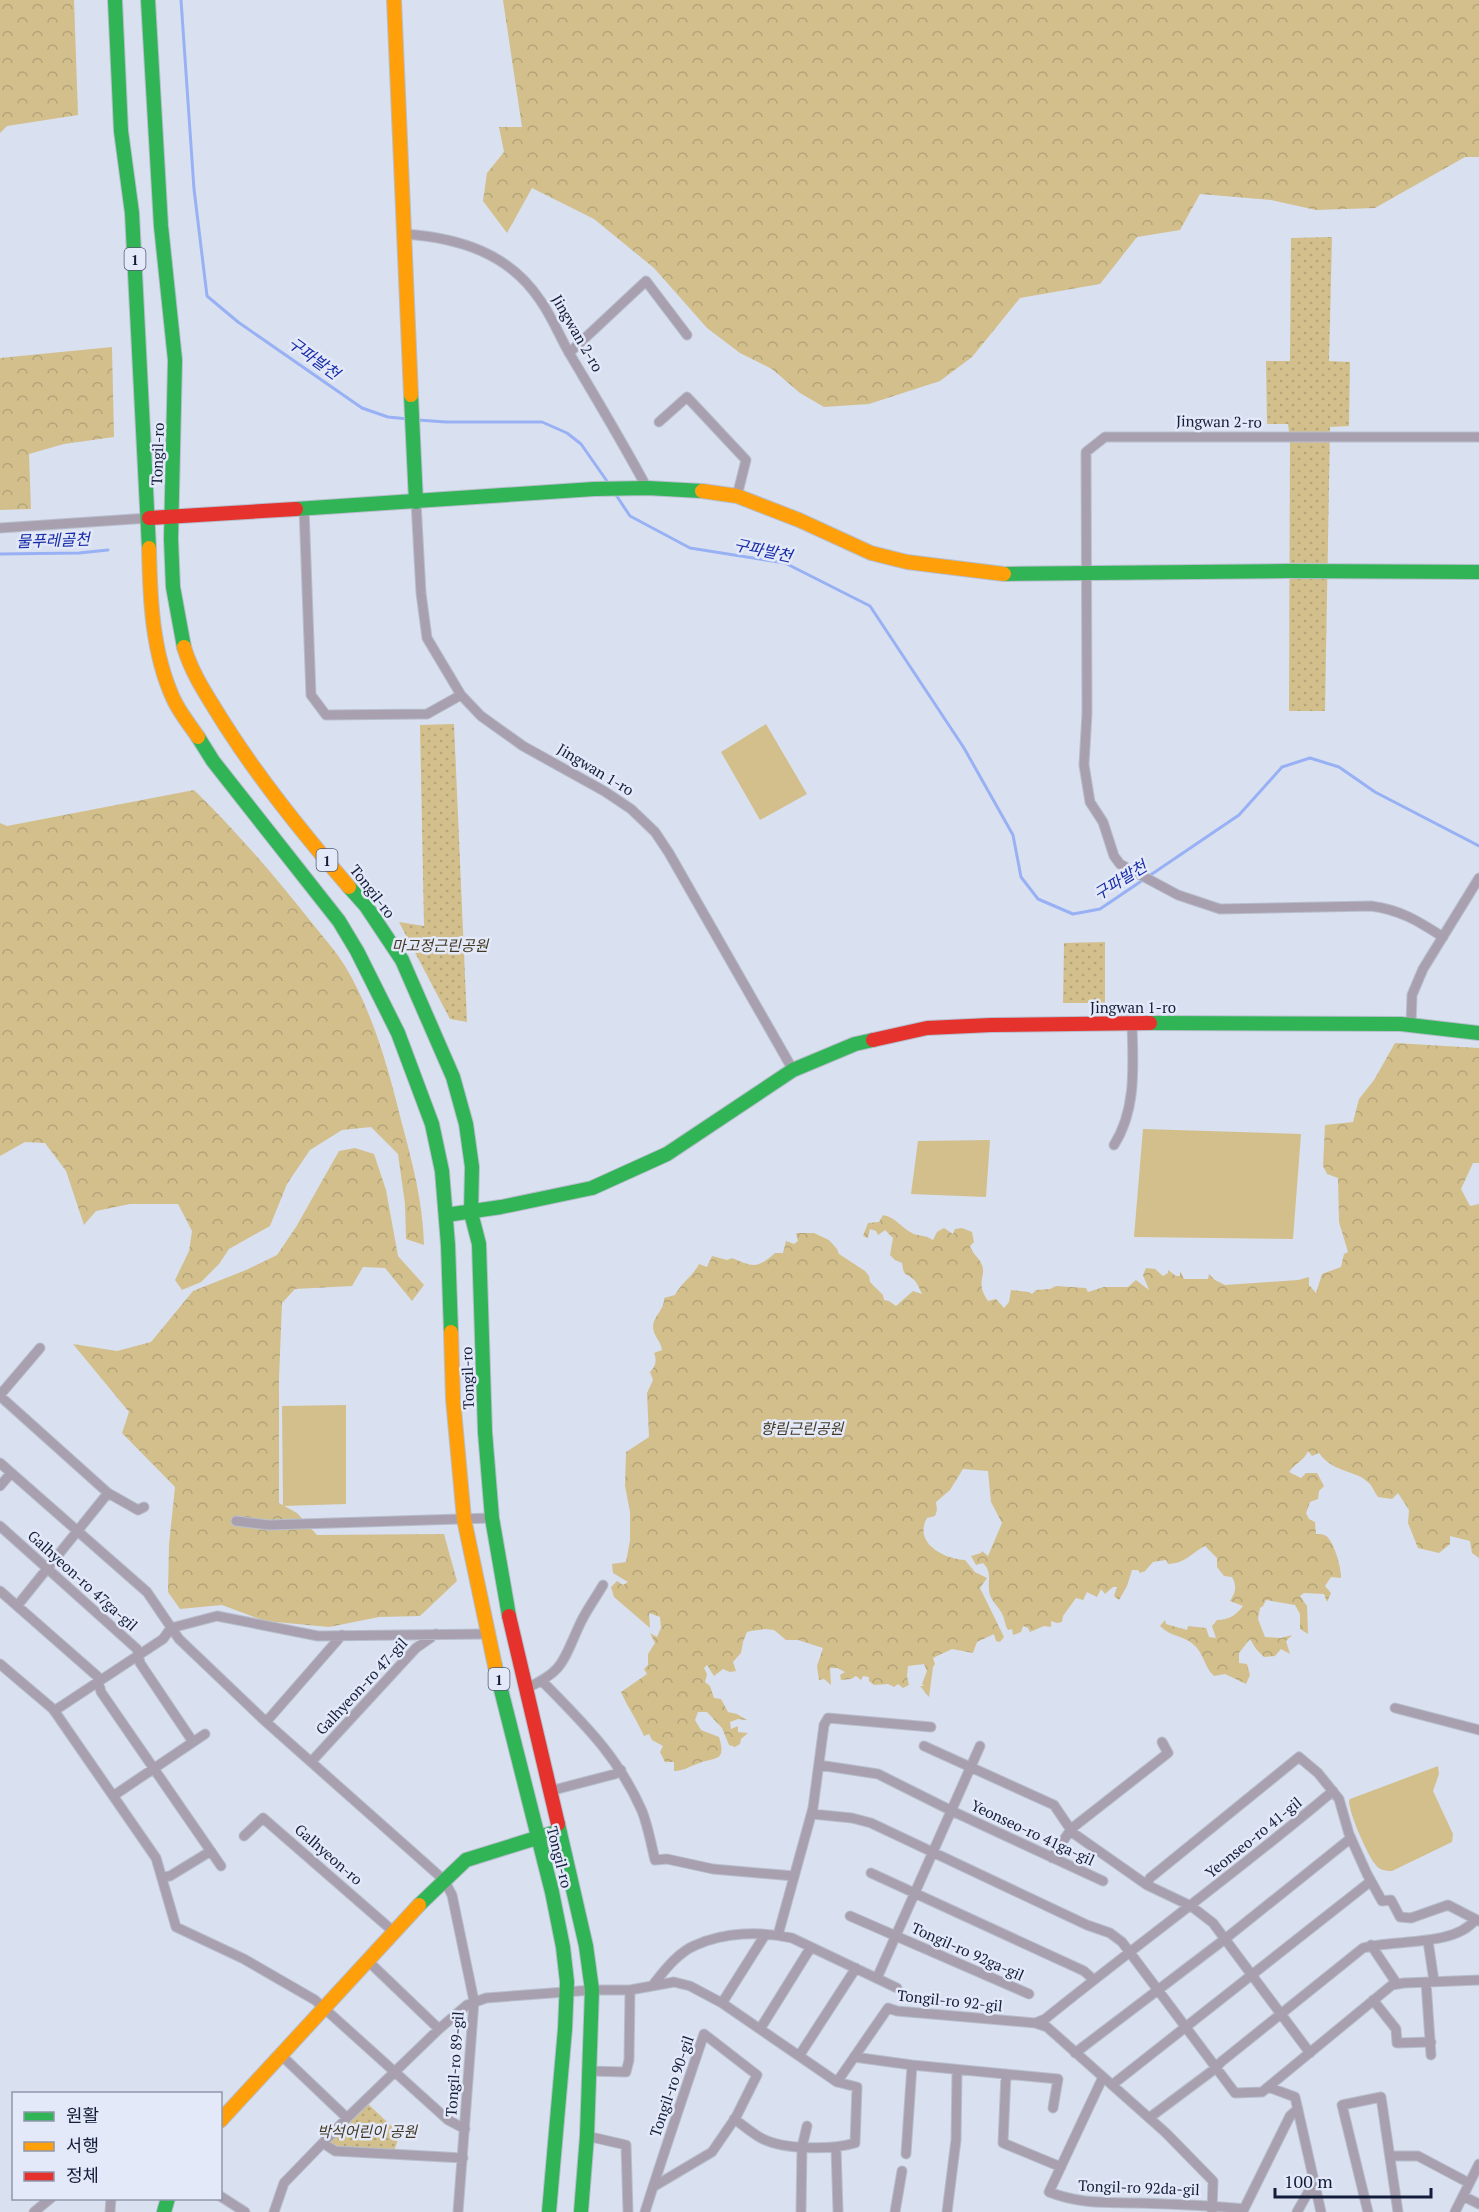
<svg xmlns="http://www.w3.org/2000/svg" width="1479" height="2212" viewBox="0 0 1479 2212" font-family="'PT Serif','Noto Sans KR',serif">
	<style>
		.grass { fill: #d2bf8c }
		.forest { fill: url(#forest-crowns) }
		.park { fill: url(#park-dots) }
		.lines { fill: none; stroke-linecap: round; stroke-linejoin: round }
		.stream { stroke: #98b1f4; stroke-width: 3 }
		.street-casing { stroke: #b7becd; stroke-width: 11 }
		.fast-casing { stroke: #b7becd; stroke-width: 16 }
		.slow-casing { stroke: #b7becd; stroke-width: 16 }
		.jam-casing { stroke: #b7becd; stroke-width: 16 }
		.street { stroke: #a9a0af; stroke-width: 9 }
		.fast { stroke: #30b455; stroke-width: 14 }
		.slow { stroke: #ff9f0a; stroke-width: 14 }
		.jam { stroke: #e5322d; stroke-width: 14 }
		.labels { text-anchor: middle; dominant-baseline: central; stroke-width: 5; stroke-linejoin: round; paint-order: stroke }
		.shield { fill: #e3e9f8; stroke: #515a72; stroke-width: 1.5 }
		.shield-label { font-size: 14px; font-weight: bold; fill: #131d39 }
		.street-label { font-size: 15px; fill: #131d39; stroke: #e3e9f8 }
		.park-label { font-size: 15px; font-style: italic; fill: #443a23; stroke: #e3e9f8 }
		.water-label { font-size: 16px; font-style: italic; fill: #182ca9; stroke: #e3e9f8 }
	</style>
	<defs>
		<pattern id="forest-crowns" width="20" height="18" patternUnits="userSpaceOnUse" patternTransform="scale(1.5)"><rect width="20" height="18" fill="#d2bf8c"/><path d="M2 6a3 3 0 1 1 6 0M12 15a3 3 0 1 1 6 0" fill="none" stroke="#b3a47a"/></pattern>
		<pattern id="park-dots" width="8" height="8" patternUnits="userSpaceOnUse" patternTransform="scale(1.5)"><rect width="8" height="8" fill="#d2bf8c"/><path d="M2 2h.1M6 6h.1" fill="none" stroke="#b3a47a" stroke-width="1.8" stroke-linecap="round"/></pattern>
	</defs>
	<rect width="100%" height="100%" fill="#d9e0f0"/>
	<path class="grass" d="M766,724L807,794L760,820L721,752Z
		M1143,1129L1301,1134L1293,1239L1134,1237Z
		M990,1140L986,1197L911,1194L918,1141Z
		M346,1405V1504L283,1506L282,1406Z
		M1438,1766L1439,1774L1433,1791L1453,1834L1452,1842L1392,1871C1385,1871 1379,1870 1375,1864C1367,1854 1349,1813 1349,1801L1350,1799Z"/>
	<path class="forest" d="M0,0H74L78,115L7,126L0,133Z
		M503,0H1479V157H1465L1375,208L1316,210L1271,200L1200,194L1180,230L1137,237L1100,284L1020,298L972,357L940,381L869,404L824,407L800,393L772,369L740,353L707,328L654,268L594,219L532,188L507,233L483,201L487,173L504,152L499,127H522Z
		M112,347L114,437L64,444L29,454L31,509L0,510V358Z
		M194,790C236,831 275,876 312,923C323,937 336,951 345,966C373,1013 388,1067 401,1120C412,1161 423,1202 424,1245L406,1239L405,1204L398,1154L371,1127L342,1130L310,1150L287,1184L270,1226L229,1249L219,1264L201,1282L182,1290L175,1280L189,1251L192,1231L178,1204H130L96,1211L84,1225L66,1171L45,1143L25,1142L0,1156V823L7,826Z
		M1395,1043L1479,1048V1163H1473L1461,1189L1470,1206L1479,1204V1558L1472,1553L1470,1541L1450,1536V1544L1439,1553L1418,1548L1408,1523L1409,1510L1398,1493L1392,1499L1378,1497C1375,1493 1373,1488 1370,1484C1356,1469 1334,1474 1319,1453L1312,1456L1308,1451C1304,1461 1295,1463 1289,1472L1301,1478L1306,1473H1317L1324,1486L1319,1491L1318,1499L1310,1502L1306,1513L1309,1519L1315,1522L1316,1534C1320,1534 1323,1534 1326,1536C1334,1541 1342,1570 1341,1578L1331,1577L1325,1586L1331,1593L1327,1602L1324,1594L1304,1593L1300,1596L1307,1606L1308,1634L1300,1629V1614L1295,1605L1266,1600L1263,1606L1260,1608L1258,1619L1265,1637L1281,1638L1292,1635L1286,1641L1290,1654L1281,1649L1275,1656L1264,1657L1256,1649L1250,1639L1239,1653V1663L1247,1664L1250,1675L1246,1684L1225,1674L1214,1676C1204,1667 1204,1653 1193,1644C1182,1635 1171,1637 1160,1626L1165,1620L1166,1624L1187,1630L1188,1626L1206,1628L1209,1637L1216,1638L1212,1626L1217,1620C1229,1620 1236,1615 1243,1606L1230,1601C1236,1592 1237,1586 1232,1577L1224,1576L1217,1567V1558L1205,1546C1190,1554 1186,1563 1168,1564L1166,1560L1153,1562L1145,1571L1140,1573L1138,1570H1132L1127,1586L1119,1600L1114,1596L1117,1587H1113L1105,1594L1101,1589L1097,1597L1087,1592L1083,1600L1076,1598L1063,1616L1062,1622L1057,1623L1051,1621V1627L1044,1626L1030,1632L1028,1628L1023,1626L1021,1632L1013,1635L1012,1629L1008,1630C1005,1625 1005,1621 1003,1616C1000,1607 989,1600 989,1590C988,1579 992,1572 983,1563L976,1565L971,1556L981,1553L982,1551L988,1556L1002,1523L991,1502L988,1471L963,1469L950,1490L936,1502L937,1510L935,1516L927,1518C913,1543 944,1559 965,1560L975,1572L987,1578L980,1588L1004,1637L1000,1642L996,1641L994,1634L977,1642L973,1653L952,1649L933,1658L935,1664L933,1667L929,1697L920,1686H924L922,1684L927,1671L924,1664L908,1666L907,1676L909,1685L903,1688L898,1684L894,1687L888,1684L874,1685L869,1681V1677L863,1676L861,1680L856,1676L851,1679L841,1680L840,1675L845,1672L837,1668H830L831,1685L824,1679L819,1680L817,1666L823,1648L798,1640H786L774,1630L765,1629L751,1631L747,1632L743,1642L741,1653L733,1662L736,1671L730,1672L723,1669L714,1676L707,1665L704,1668L707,1674L705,1682L710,1686L714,1698L721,1699L728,1712L737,1714L747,1720L738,1719L730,1722L731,1729L738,1726V1732L748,1733L741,1739L740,1744L735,1747L729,1745L722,1728L707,1712H698L695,1720L701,1730L719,1737C727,1763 715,1756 697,1764C688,1767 684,1771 674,1771V1762H665L660,1752L663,1746L652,1740L649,1734L644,1736C637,1720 628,1708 621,1692L647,1674L644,1669L648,1665V1654L655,1643L650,1633L657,1637L661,1628L660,1617L649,1613L650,1628L614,1597L611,1587L617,1581L623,1585L628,1582L613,1573L612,1564L626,1562L630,1540V1512L625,1486L626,1452L649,1437L647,1393L653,1380L650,1372C656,1365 657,1361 654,1353L662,1350C661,1341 653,1336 653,1326C654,1315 665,1309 664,1298L675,1295C681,1283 693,1276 699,1264L707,1267L712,1256L727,1260L732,1258C753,1267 757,1269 775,1253H783L786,1241L794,1244L798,1241L796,1233H814L829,1240L837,1249L839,1254L865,1271L869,1276L870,1282L883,1295L884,1300L889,1301L896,1306L913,1291L922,1294C920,1290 917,1282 913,1279C905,1272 904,1277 902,1263L895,1260L890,1255L893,1238L885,1230L878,1235L876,1231L870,1229L868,1238L863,1236L868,1223L879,1222L883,1215C896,1217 902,1229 914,1234C921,1236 927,1236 933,1240L937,1232L944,1228L953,1234L955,1229L962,1228L972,1232L974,1242L970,1246C972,1253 978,1257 981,1263C988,1276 974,1281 988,1301L996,1299L1004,1308L1009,1302L1011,1290L1029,1292L1032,1294L1036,1290L1050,1289L1056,1286L1086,1288L1088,1292L1104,1287H1128L1136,1280L1149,1290L1143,1275L1146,1268L1155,1269L1163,1276L1168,1273V1270L1176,1276H1180V1271L1184,1279H1208L1209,1274L1215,1280L1225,1285L1298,1280L1309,1277V1285L1316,1293L1322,1274L1341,1267L1344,1254L1348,1252L1339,1222L1338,1178L1327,1174L1323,1166L1325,1125L1353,1122L1359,1099L1374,1080Z
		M355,1148L374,1154L386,1190L398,1256L424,1285L412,1301L385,1268L363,1267L352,1286L295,1289L282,1303L279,1379V1503L297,1513L317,1535L444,1534L457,1581L420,1616L379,1617L329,1627L265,1621L222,1605L180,1609L168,1592L169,1545L175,1487L122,1433L129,1412L73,1344L117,1351L151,1342L193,1291L246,1270L277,1255L296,1227L339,1151Z"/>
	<path class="park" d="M1332,237L1329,361L1350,362L1349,426L1330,427L1325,711H1289L1290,438L1288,424H1267L1266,361H1290L1291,238Z
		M454,724L467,1022L450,1019L399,922L424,926L420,725Z
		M1105,942V1003H1063L1064,943Z
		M368,2104L400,2134L394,2151L337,2148L329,2142Z"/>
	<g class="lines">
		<path class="stream" d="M181,0L194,189L207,296L238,322L362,408L388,417L408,419
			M418,420L446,422H542L567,433L581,444L609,484
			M614,492L630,516L690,548L785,563L870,606L964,748L1013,835L1021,877L1038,899L1073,914L1100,909L1143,880
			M0,554L79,553L108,550
			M1149,876L1239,815L1282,767L1310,758L1339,767L1375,792L1479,846"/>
		<g class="street-casing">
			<path id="street" d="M405,234C459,238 509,253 540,300C553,318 560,338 571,356C597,400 623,443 647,488
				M569,353L646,281L687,335
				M659,422L687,397L746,460L737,496
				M416,502L421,593L427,638L461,695L481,716L523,746L604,791L631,809L655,832L669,853L793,1070
				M304,508L311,695L326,715L427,714L461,695
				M0,528L149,518
				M1443,937C1418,921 1401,910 1371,906L1220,909L1178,895L1120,864L1114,856L1103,822L1090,802L1084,765L1087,713L1086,452L1105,437H1479
				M1411,1025L1412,995L1423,969L1479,878
				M1114,1145C1137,1109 1133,1064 1132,1023
				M0,1395L40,1348
				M0,1396L108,1493L138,1510L144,1507
				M0,1463L147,1592L179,1639L266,1722L444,1880L452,1895L474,2001L458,2212
				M0,1486L11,1473
				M236,1521L269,1525L492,1518
				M0,1526L137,1649L140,1663L193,1742
				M0,1591L97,1676L101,1692L221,1866
				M17,1606L108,1493
				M0,1664L53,1709L156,1858L176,1927L244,1959L315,2000L448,2120L465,2129
				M542,1681C583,1723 618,1756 642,1811C648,1826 651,1844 655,1860L667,1859L713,1869L794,1876
				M527,1688C564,1671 563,1661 579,1626C585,1612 595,1599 603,1585
				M1395,1708L1479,1730
				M54,1711L163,1639L171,1628L217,1616L318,1636L487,1634
				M266,1722L342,1635
				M924,1746L1054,1805L1073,1833L1147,1885L1191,1906L1213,1923L1310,2053
				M311,1762L416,1648L436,1634
				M819,1765L878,1774L952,1811L1103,1881
				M550,1791L615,1774L621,1770
				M113,1796L205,1734
				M812,1814L852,1818L871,1823L1087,1925L1110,1933L1122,1942L1235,2093L1262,2092L1392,1985L1404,1983L1479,1980
				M244,1836L263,1818L394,1932
				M1052,1858L1071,1829L1168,1753L1162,1742
				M871,1873L1084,1971L1094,1980
				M163,1877L170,1876L211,1851
				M1147,1885L1150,1878L1299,1757L1318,1773L1339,1799L1349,1834L1367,1874L1382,1901L1391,1900L1400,1917L1411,1918L1448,1905L1479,1921
				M850,1916L1029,1994
				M778,1935L813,1808L824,1725L828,1718L931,1727
				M1428,1941L1434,1981
				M1371,1945L1397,1984
				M368,1961L439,2029
				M877,1978L980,1746
				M1426,1982L1431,2055
				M652,1986C664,1971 678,1952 696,1945C725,1932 761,1931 792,1938L897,1988
				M1373,2000L1396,2029L1397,2043L1431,2042
				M722,2003L765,1935
				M1035,2023L1047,2027L1166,2133L1213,2181L1212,2212
				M760,2029L811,1947
				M1075,2053L1225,1939L1351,1838
				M282,2056L347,2118
				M799,2056L856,1968
				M854,2057L912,2065L1058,2079L1053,2108
				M589,2071L626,2072L629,2060L630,1990
				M1006,2074L1003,2143L1061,2167
				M1103,2077L1049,2192C1080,2204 1104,2202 1136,2203C1172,2204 1208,2205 1244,2209L1290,2116L1298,2109
				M837,2082L888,2008L897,2011L1035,2023L1045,2019C1140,1942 1240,1870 1333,1791
				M1112,2085L1371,1881
				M1268,2087L1295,2097L1321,2212
				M1149,2118L1216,2068L1221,2062L1363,1948C1394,1939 1454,1947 1475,1920
				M587,2136L626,2145L628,2212
				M323,2143L335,2151L463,2158
				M836,2147L838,2212
				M906,2154L912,2065
				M1390,2156H1418L1469,2183
				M220,2196L245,2212
				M1463,2196L1479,2204
				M34,2212L51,2198
				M110,2212L111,2198
				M274,2212L284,2183L347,2118L439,2029L467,2005L486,1998L592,1990H630L674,1982L690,1986L722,2003L837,2082L857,2087L855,2143C831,2150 783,2150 761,2138C752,2133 743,2125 734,2119
				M645,2212C664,2152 684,2093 704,2034L757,2075L736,2117L712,2152L653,2187
				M801,2212L802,2147L807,2126
				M895,2212L902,2171
				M947,2212L956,2140L957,2070
				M1297,2212L1314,2182
				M1368,2212L1342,2105L1381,2097L1398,2212
				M1455,2212L1479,2164"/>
		</g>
		<g class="fast-casing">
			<path id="fast" d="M115,0L121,131L132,213L149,548
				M148,0L161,226L175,360L171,539L173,587L184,647
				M411,395L416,502
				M296,509L594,489L647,488L702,491
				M1004,574L1288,571L1479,572
				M198,737L213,761L339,921L357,951L398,1033L432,1124L442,1171L448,1245L451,1332
				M349,887L366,906L402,960L453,1077L466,1124L472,1167L471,1213L479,1244L485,1432L492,1518L509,1616
				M1150,1023L1401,1024L1479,1033
				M446,1215L501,1207L592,1188L667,1154L793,1070L855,1044L873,1040
				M495,1666L552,1892L563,1947L567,1982L565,2029L549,2212
				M558,1824L586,1946L592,1990L587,2136L581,2212
				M419,1905L466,1860L559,1831
				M164,2212L168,2198"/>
		</g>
		<g class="slow-casing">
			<path id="slow" d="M394,0L411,395
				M702,491L737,496L799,520L871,553L907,562L1004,574
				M149,548C150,598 152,652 173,698C179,712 190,725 198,737
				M184,647C191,671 204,691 217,712C255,774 302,832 349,887
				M451,1332L453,1399L464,1519L495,1666
				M220,2121L419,1905"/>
		</g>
		<g class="jam-casing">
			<path id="jam" d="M149,518L296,509
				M873,1040L927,1028L991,1025L1150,1023
				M509,1616L558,1824"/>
		</g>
		<use href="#street" class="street"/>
		<use href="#fast" class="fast"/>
		<use href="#slow" class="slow"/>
		<use href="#jam" class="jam"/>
	</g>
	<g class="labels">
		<g class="shield">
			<rect x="124.5" y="248" width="21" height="22" rx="4.5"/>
			<rect x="316.5" y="849" width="21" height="22" rx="4.5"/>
			<rect x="488.5" y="1668" width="21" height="22" rx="4.5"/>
		</g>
		<g class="shield-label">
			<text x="135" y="259">1</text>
			<text x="327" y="860">1</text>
			<text x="499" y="1679">1</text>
		</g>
		<g class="street-label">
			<text transform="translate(578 333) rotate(60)">Jingwan 2-ro</text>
			<text transform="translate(1219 421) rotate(1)">Jingwan 2-ro</text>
			<text transform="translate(157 454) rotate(-88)">Tongil-ro</text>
			<text transform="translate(596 769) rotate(31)">Jingwan 1-ro</text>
			<text transform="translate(373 891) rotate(52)">Tongil-ro</text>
			<text x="1133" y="1007">Jingwan 1-ro</text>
			<text transform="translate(467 1378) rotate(-92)">Tongil-ro</text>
			<text transform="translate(83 1580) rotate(42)">Galhyeon-ro 47ga-gil</text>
			<text transform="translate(361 1686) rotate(-47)">Galhyeon-ro 47-gil</text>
			<text transform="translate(1033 1832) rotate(25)">Yeonseo-ro 41ga-gil</text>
			<text transform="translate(1253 1837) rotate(-39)">Yeonseo-ro 41-gil</text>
			<text transform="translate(329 1854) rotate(41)">Galhyeon-ro</text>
			<text transform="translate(560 1857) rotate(76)">Tongil-ro</text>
			<text transform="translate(968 1951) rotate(24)">Tongil-ro 92ga-gil</text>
			<text transform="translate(950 2000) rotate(6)">Tongil-ro 92-gil</text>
			<text transform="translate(454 2064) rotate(-86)">Tongil-ro 89-gil</text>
			<text transform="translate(671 2086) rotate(-71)">Tongil-ro 90-gil</text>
			<text transform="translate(1139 2187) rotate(2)">Tongil-ro 92da-gil</text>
		</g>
		<g class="park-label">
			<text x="440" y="945">마고정근린공원</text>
			<text x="802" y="1428">향림근린공원</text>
			<text x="367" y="2131">박석어린이 공원</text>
		</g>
		<g class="water-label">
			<text transform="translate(314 358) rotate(36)">구파발천</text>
			<text transform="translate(53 540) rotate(-2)">물푸레골천</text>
			<text transform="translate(763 550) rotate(12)">구파발천</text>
			<text transform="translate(1120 880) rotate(-32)">구파발천</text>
		</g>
	</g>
	<rect x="12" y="2092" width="210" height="108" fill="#e3e9f8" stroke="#9097ac" stroke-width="1.5"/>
	<rect x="24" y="2112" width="30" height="9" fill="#30b455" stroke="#9097ac" stroke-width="1.5"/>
	<text x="66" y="2122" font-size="18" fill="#131d39">원활</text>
	<rect x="24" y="2142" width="30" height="9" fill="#ff9f0a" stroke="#9097ac" stroke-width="1.5"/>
	<text x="66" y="2152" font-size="18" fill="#131d39">서행</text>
	<rect x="24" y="2172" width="30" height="9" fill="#e5322d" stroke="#9097ac" stroke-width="1.5"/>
	<text x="66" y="2182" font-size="18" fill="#131d39">정체</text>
	<path d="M1275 2188v9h156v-9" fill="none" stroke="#131d39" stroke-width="3"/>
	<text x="1284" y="2188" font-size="18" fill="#131d39" stroke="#e3e9f8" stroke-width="4.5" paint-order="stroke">100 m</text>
</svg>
